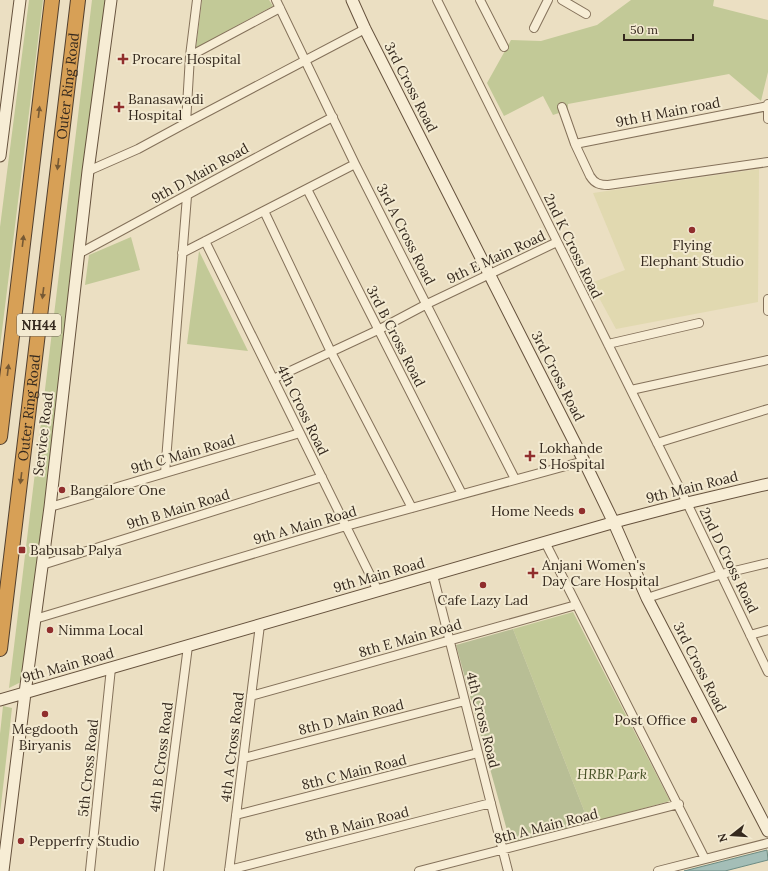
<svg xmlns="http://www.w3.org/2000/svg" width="768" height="871" viewBox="0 0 768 871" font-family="Lora,serif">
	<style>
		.farmland { fill: #e1d9b0 }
		.green { fill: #c2c997 }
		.cemetery { fill: #b8be95 }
		.water { fill: #a4beb7; stroke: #6c8c84 }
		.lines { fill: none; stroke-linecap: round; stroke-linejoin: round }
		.street-casing { stroke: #84715a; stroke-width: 10 }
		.secondary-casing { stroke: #66523d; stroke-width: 13 }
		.highway-casing { stroke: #523f2e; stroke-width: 16 }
		.street { stroke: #f7edd5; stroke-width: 8 }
		.secondary { stroke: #f7edd5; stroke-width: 11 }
		.highway { stroke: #d7a056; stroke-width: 14 }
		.oneway { fill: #765934 }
		.poi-dot { fill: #902e2d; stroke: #f3ead1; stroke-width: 1.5 }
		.labels { text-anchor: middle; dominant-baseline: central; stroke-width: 4; stroke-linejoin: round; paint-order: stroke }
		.shield { fill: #f3ead1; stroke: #6e6354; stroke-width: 1 }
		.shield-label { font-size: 13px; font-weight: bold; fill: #35291e }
		.poi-label { font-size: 14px; fill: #35291e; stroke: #f3ead1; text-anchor: start }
		.street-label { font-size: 14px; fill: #35291e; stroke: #f3ead1 }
		.park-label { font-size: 14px; font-style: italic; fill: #455025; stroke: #f3ead1 }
	</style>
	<rect width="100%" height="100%" fill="#ebdfc2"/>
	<path class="farmland" d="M759,169L758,302L616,329L591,283L625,270L593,193Z"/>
	<path class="green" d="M29,0H43L0,347V227Z
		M92,0H110L23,681L9,688Z
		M202,0H269L273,6L196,48Z
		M631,0H714L713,6L768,20V72L761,101L729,74L568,104V110L553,115L543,96L504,116L487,83L511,40L541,41L597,25Z
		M131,237L140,270L85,285L89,255Z
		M199,251L248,351L187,344Z
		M573,612L670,801L589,823L513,629Z
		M3,706L12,708L0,814V734Z"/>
	<path class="cemetery" d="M513,629L589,823L511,845L456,645Z"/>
	<path class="water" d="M767,850L768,860L725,871H684Z"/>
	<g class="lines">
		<g class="street-casing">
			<path id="street" d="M276,0L355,164L515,479
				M437,0L687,503L768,672
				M480,0L504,47
				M562,0L586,14
				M534,28L548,0
				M190,56L280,8
				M768,104V119
				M562,107L575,144L590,176C595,184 600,185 608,185L768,162
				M186,123L190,56L197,0
				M575,144L768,106
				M88,171L138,149L186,123L365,29
				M307,189L462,494
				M264,211L331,352L412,508
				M205,241L378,591
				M80,253C164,208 248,161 333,117
				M182,253L355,164
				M768,299V311
				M608,344L699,323
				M273,379L378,330L427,304L557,242
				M631,390L768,360
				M657,443L768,409
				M165,473L187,196
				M50,507L300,433
				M545,542L705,859
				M42,565L322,477
				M433,575L508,871
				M647,598L722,574L768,563
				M35,619L346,526L584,461
				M750,635L768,630
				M251,696L576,605
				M244,758L465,701
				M236,815L478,753
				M229,870L491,803
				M90,871L111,668
				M159,871L188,646
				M229,871L260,625
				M419,871L679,804
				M658,871L768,843"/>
		</g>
		<g class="secondary-casing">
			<path id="secondary" d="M352,0L365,29L584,461L614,523L647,598L768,831
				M0,156L20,0
				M0,700L622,520L687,503L768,484
				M3,871L25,693L50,507L88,171L111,0"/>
		</g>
		<g class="highway-casing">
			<g id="highway">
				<path d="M0,437L52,0"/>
				<path id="s1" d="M0,649L78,0"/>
			</g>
		</g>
		<use href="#street" class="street"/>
		<use href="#secondary" class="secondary"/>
		<use href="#highway" class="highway"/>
	</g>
	<defs><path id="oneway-solid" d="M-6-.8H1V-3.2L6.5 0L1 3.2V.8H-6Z"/></defs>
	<g class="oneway">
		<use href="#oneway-solid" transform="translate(39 112) rotate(-83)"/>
		<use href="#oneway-solid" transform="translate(58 164) rotate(97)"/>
		<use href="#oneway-solid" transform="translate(23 241) rotate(-83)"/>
		<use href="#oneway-solid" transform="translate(43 293) rotate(97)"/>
		<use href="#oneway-solid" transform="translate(8 370) rotate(-83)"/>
		<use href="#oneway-solid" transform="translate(21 478) rotate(97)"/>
	</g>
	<g class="poi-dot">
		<path d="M121 53h4v4h4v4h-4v4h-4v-4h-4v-4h4z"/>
		<path d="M117 101h4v4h4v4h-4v4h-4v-4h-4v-4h4z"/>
		<circle cx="692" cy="230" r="4"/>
		<path d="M528 450h4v4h4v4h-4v4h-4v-4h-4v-4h4z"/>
		<circle cx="62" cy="490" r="4"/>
		<circle cx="582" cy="511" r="4"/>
		<rect x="18" y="546" width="8" height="8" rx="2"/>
		<path d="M531 567h4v4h4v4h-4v4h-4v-4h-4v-4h4z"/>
		<circle cx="483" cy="585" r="4"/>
		<circle cx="50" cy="630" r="4"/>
		<circle cx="45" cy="714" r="4"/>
		<circle cx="694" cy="720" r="4"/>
		<circle cx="21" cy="841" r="4"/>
	</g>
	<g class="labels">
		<rect class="shield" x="17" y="314" width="44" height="22" rx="3"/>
		<g class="shield-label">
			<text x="39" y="325">NH44</text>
		</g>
		<g class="poi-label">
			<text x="132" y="59">Procare Hospital</text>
			<text x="128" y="99">Banasawadi<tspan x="128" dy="16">Hospital</tspan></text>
			<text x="692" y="245" text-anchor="middle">Flying<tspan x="692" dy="16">Elephant Studio</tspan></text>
			<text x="539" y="448">Lokhande<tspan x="539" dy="16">S Hospital</tspan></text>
			<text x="70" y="490">Bangalore One</text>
			<text x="574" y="511" text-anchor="end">Home Needs</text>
			<text x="30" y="550">Babusab Palya</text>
			<text x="542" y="565">Anjani Women's<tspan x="542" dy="16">Day Care Hospital</tspan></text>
			<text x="483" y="600" text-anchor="middle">Cafe Lazy Lad</text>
			<text x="58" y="630">Nimma Local</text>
			<text x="686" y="720" text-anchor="end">Post Office</text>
			<text x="45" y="729" text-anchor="middle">Megdooth<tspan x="45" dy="16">Biryanis</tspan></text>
			<text x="29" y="841">Pepperfry Studio</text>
		</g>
		<g class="street-label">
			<text stroke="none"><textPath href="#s1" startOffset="567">Outer Ring Road</textPath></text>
			<text transform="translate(411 87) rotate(63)">3rd Cross Road</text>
			<text transform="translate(668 112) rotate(-11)">9th H Main road</text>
			<text transform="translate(200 173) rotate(-29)">9th D Main Road</text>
			<text transform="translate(406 234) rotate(63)">3rd A Cross Road</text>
			<text transform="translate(573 246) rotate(64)">2nd K Cross Road</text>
			<text transform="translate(496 257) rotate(-25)">9th E Main Road</text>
			<text transform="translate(396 336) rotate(63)">3rd B Cross Road</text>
			<text transform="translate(558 376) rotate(63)">3rd Cross Road</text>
			<text stroke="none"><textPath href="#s1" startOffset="243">Outer Ring Road</textPath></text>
			<text transform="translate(303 410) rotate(64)">4th Cross Road</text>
			<text transform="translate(43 434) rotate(-83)">Service Road</text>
			<text transform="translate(183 454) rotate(-16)">9th C Main Road</text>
			<text transform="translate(692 487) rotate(-14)">9th Main Road</text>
			<text transform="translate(178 509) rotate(-17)">9th B Main Road</text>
			<text transform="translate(305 525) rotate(-16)">9th A Main Road</text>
			<text transform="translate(729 560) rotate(64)">2nd D Cross Road</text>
			<text transform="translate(379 575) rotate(-16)">9th Main Road</text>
			<text transform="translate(410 638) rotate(-16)">8th E Main Road</text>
			<text transform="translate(68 665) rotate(-16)">9th Main Road</text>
			<text transform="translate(700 667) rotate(63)">3rd Cross Road</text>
			<text transform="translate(351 717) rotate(-14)">8th D Main Road</text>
			<text transform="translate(483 720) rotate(76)">4th Cross Road</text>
			<text transform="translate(232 747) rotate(-83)">4th A Cross Road</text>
			<text transform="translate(161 757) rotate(-83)">4th B Cross Road</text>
			<text transform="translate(88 768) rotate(-84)">5th Cross Road</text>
			<text transform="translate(354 772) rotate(-14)">8th C Main Road</text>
			<text transform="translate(357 824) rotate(-14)">8th B Main Road</text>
			<text transform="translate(546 826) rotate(-14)">8th A Main Road</text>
		</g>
		<g class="park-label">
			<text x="612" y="774">HRBR Park</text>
		</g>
	</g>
	<g transform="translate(732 835) rotate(253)" stroke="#f3ead1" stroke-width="3" paint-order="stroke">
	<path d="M0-3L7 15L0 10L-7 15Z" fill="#35291e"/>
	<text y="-6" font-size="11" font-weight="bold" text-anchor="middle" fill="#35291e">N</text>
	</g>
	<path d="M624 34v6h69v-6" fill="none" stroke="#35291e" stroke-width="2"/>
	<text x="630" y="34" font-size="12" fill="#35291e" stroke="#f3ead1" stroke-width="3" paint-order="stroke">50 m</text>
</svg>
